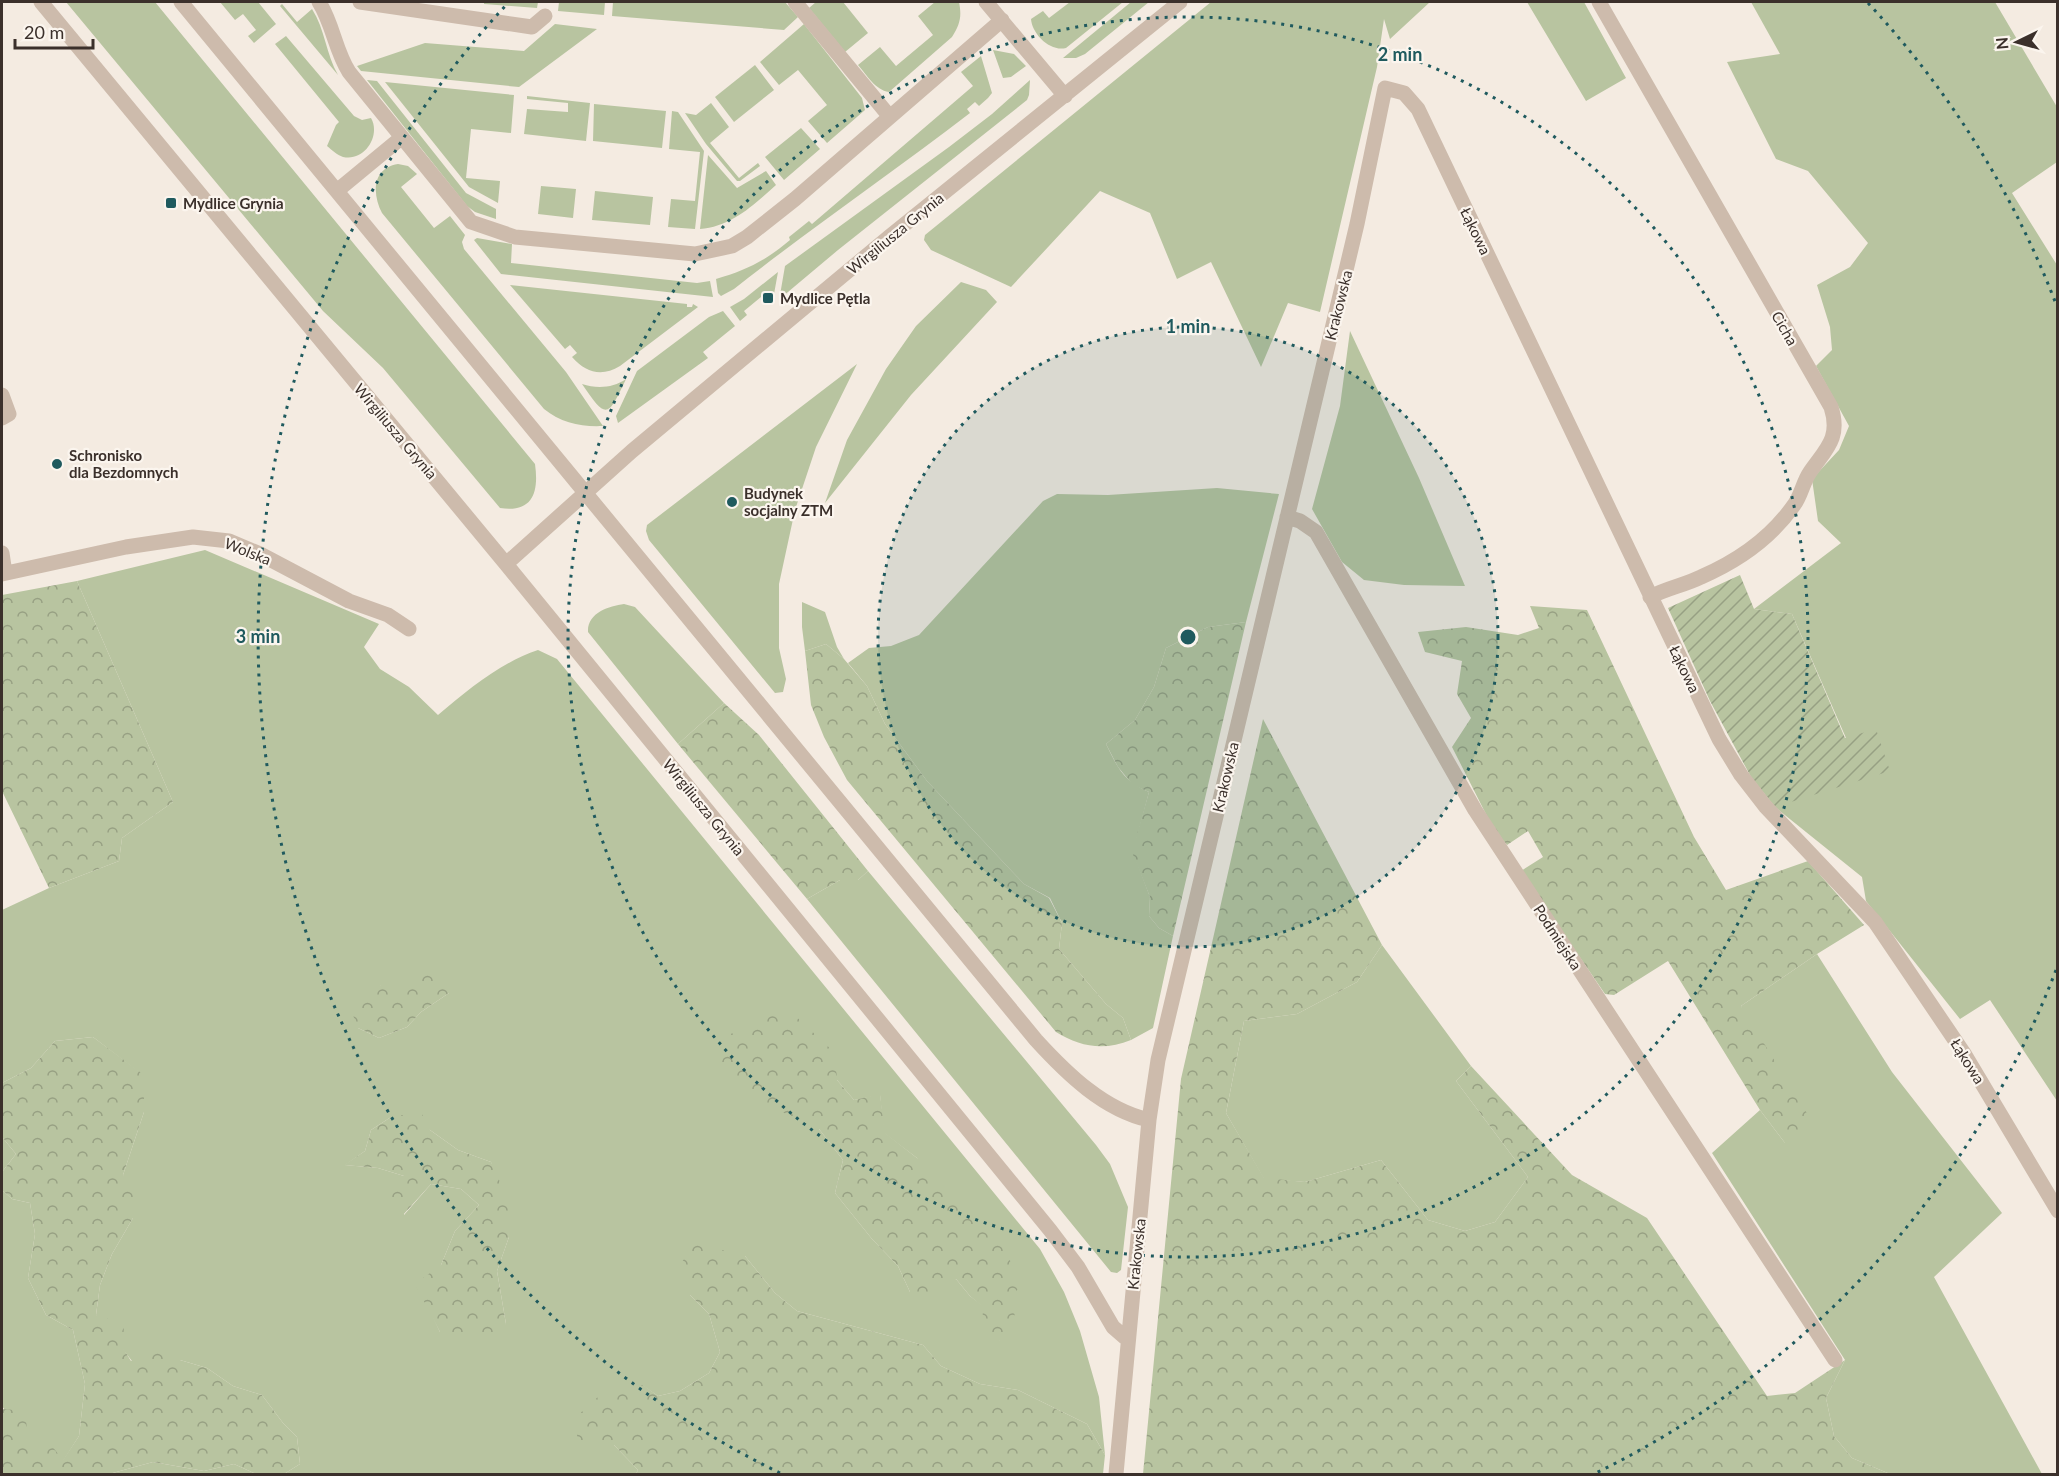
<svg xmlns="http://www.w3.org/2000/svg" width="2059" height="1476" viewBox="0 0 2059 1476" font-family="Lato,sans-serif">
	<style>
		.grass { fill: #b8c4a0; fill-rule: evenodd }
		.forest { fill: url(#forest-crowns) }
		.garden { fill: url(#garden-furrows) }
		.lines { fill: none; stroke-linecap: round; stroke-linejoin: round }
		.minor { stroke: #cdbbac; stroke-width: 15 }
		.ring { fill: none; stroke: #1f5a5e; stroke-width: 3; stroke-dasharray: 3 6 }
		.poi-dot { fill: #1f5a5e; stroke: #fbf5ee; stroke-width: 2 }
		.labels { text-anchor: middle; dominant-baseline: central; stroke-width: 4.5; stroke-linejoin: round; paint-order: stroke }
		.poi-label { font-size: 15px; font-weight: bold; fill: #3b302b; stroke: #fbf5ee; text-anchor: start }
		.street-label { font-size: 15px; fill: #3b302b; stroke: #fbf5ee }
		.centre { fill: #1f5a5e; stroke: #fbf5ee; stroke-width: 3 }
		.ring-label { font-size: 18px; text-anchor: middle; font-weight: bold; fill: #1f5a5e; stroke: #fbf5ee; stroke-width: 4.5; stroke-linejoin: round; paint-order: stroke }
	</style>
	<defs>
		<pattern id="forest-crowns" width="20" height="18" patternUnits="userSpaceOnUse" patternTransform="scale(1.5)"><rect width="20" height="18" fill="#b8c4a0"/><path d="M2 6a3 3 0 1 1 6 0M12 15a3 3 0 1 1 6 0" fill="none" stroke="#97a083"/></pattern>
		<pattern id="garden-furrows" width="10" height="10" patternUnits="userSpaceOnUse" patternTransform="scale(1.5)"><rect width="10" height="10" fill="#b8c4a0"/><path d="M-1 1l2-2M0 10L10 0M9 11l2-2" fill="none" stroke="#97a083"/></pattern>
	</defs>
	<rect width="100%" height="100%" fill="#f4ebe1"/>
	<path class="grass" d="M66,2H155L535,464C539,492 533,513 500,508L383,368L323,311Z
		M220,2H258L276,24L254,43L248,36L256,30L243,14L235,20Z
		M484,2H538L537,8L484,4Z
		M559,2H605L604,15L558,11Z
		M613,2H785L798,17L784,30L612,16Z
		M816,2H843L868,33L845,52L809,8Z
		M935,2H959C962,17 960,24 952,37L889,92C875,90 867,75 858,65L880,47L896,66L933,35L918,16Z
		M1070,2H1123L1066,48C1050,52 1032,34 1031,19L1043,11L1049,18Z
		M1131,2H1149L1085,54L1076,58H1063Z
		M1211,2H1430L1390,39L1384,19L1377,67L1320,312L1288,303L1261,367L1211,262L1177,279L1150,213L1100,191L1011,287L931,250L924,240L925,235Z
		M1527,2H1584L1626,78L1586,101Z
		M1751,2H1995L2057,107V162L2012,193L2057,265V1101L1990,1000L1960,1019L1866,901L1862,877L1775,807L1846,738L1792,614L1754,609L1841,543L1818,521L1812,479L1839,450L1849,426L1816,366L1832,350L1830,327L1817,285L1850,267L1868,243L1808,171L1776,159L1727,62L1780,54Z
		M282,4L297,22L312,9C325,29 326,54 338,75L280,6Z
		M555,24L597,29L519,87L361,71L357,66L425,43L524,51Z
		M804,24L862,98L865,110L827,143L808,121L827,105L798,70L779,85L760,62Z
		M286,36L354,116L362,120L371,118C381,135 365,162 343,157C337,155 332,150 327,146L336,125L339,122L275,44Z
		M993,50L1014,54L1026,66L1011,77L1003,78Z
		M981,56L992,93L988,98L979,106L975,102L967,109L970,113C892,173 811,228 734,289L721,296L718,293L716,279C747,270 765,261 790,240L789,237L809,221L812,224L973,86L961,72Z
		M755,65L774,90L734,122L715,97Z
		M367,80L377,81L466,193L496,209V219L475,212L467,206Z
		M1030,80L1029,95L1027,100L838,250L782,297L780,295L785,266L949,147L992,114Z
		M385,82L514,95L511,133L471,129L466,178L500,181L498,203L469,187Z
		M527,96L590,103L586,141L524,134L527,109L568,112V103L527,99Z
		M711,103L729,127L710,143L739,178L758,163L760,166L740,181H737L706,144L685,113L696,115Z
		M594,104L666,111L662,148L593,141Z
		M672,111L678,112L704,151L695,229L668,227L671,199L695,201L700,152L669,149Z
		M801,128L820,149L784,180L765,157Z
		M708,155L737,188L766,171L776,185C754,205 731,227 700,229Z
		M398,164L408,166L417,174L401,187L434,228L450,216L465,235L462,242L464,249L566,372L603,426C581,427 561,423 544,409L382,213C372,194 372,168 398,164Z
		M541,186L576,189L573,218L538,214Z
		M595,191L653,197L650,225L592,220Z
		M477,238L512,244L511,263L697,283L710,281L713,297L501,274L474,240Z
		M778,272L774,294L765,301L761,297L744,311L747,315L740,321L730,307L744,299Z
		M961,282L986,290L997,302L911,395L825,503L847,440L886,369L916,326Z
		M510,285L687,304V307H692L693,304L698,307L620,366C602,377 586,373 572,357L577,353L570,345L565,349Z
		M723,311L735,326L703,352L708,358L618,423L616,416L637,371L709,317Z
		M1350,331L1419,478L1465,586L1404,585L1364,580L1342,562L1312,509L1340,406Z
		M857,364L816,447L795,510L779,584V648L786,679L783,692L775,693L649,540L646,531L647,525Z
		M626,379C608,417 607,421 582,384C597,389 613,388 626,379Z
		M1217,488L1279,494L1246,622L1208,627L1166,648L1154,687L1135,720L1106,744C1118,768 1123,781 1149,792L1133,852L1150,897L1149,916L1159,928L1173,936L1153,1028L1131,1040L1123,1018L1106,1004L1059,949L1062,923L1050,898L1024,884L927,781L885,724L867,686L848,663L869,648L891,646L919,635L1043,501L1057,494L1108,495Z
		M205,550L379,624L364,647L380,669L409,687L438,715C469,689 500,663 538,650L557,659L1040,1249L1064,1292L1080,1331L1099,1397L1105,1455L1087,1424L1018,1390L980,1384L941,1366L923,1345L797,1311L775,1293L745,1256L690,1295L709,1314L720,1352L709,1373L680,1391L658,1396L642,1385L614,1445L638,1470L636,1474H284L300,1464L297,1437L283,1423L262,1395L233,1386L207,1368L180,1360L132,1361L96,1315L100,1285L112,1254L133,1218L123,1175L144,1112V1076L93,1037L55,1041L31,1068L2,1083V910L49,888L119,861L122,838L173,802L77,581ZM381,985H405L449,993L421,1012L407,1027L379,1038L358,1028ZM837,1080L854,1100L880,1095L884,1133L917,1158L1000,1341L983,1306L970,1296L956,1279L910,1292L898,1266L872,1239L835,1193L843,1160L819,1129ZM391,1117L430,1130L458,1150L491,1162L509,1237L497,1271L506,1324L440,1332L432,1315L441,1265L455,1231L479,1205L461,1189L431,1184L404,1215V1176L378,1168L345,1165L365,1151L371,1130Z
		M802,602L825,612L837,647L844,659L826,644L805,651L802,627Z
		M624,604L635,607L724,703L678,744L588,632C587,613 609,606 624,604Z
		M868,871L1096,1145L1110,1164L1128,1207L1121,1270L1117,1273L1111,1272L807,899L840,880H858Z
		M1382,945L1471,1066L1456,1081L1528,1177L1495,1222L1465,1231L1428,1220L1381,1160L1305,1182L1264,1179L1226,1113L1244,1021L1297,1014L1357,982Z
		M1817,954L1892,1072L2002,1213L1934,1277L2042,1474H1890L1852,1458L1834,1436L1826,1398L1845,1360L1712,1153L1760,1110L1785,1143L1741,1006Z
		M2,1137L16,1154L2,1172Z
		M2,1190L12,1199L30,1203L35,1234L28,1278L46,1315L73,1330L85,1384L79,1436L63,1461L27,1440L2,1406Z
		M153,1462L204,1471L234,1464L256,1474H109Z"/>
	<path class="forest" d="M77,581L173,802L122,838L119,861L49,888L2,791V595Z
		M1530,606L1587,610L1694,837L1726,890L1808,861L1864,925L1817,954L1741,1006L1813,1123L1785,1143L1760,1110L1668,961L1614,995L1605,994L1521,871L1543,857L1528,831L1507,845L1494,830L1452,747L1471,718L1457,694L1462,661L1425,652L1418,632L1466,627L1518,635L1539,628Z
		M1246,622L1173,936L1159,928L1149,916L1150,897L1132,852L1149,792L1133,785L1118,767L1106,744L1135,720L1154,687L1166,648L1208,627Z
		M826,644L844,659L867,686L885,724L927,781L1024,884L1049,898L1062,923L1059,949L1106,1004L1123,1018L1131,1040C1104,1051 1080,1047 1056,1032L847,780L824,737L811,705L805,651Z
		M724,703L759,735L868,871L858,880H840L807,899L678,744Z
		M1263,719L1382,945L1357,982L1297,1014L1244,1021L1226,1113L1264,1178L1305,1182L1381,1160L1428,1220L1465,1231L1495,1222L1528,1177L1456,1081L1471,1066L1572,1175L1647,1218L1767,1396L1795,1393L1845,1360L1826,1398L1834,1436L1852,1458L1890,1474H1143L1181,1079Z
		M426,964L440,970L449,993L421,1012L407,1027L379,1038L358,1028L347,1000L381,985H405Z
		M788,1009L835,1053L837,1080L854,1100L880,1094L885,1133L917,1158L952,1189L999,1238L1022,1285L1010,1297L1017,1324L1000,1341L982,1336L983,1307L970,1296L956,1279L939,1297L910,1292L898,1266L872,1239L835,1193L843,1160L819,1129L739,1092L721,1064L731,1034L762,1012Z
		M93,1037L144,1075V1112L123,1175L139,1196L133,1218L112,1254L100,1285L96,1315L124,1324L123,1348L131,1361L154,1348L180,1360L207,1368L233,1386L262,1395L283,1423L297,1437L300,1464L284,1474H256L234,1464L204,1471L153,1462L109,1474H2V1406L3,1409L26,1411L27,1440H47L63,1460L79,1436L85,1384L73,1330L46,1315L28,1278L35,1234L30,1203L12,1199L2,1190V1172L16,1154L2,1137V1083L31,1068L55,1041Z
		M421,1112L430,1130L458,1150L491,1162L508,1200L509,1237L497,1271L506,1324L487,1339L440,1332L415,1284L441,1265L455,1231L479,1205L461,1189L431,1184L403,1215L388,1197L404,1176L378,1168L344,1165L365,1151L371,1130L391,1117Z
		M695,1243L745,1256L775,1293L797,1311L923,1345L941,1366L980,1384L1018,1390L1087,1424L1105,1455L1103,1474H636L638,1470L614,1445L578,1443L575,1418L600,1395L643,1385L658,1396L680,1391L709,1373L720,1352L709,1314L690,1295L682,1262Z"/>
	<path class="garden" d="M1740,575L1754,609L1792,614L1845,738L1876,729L1890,771L1775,807L1751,777L1710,701L1668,608Z"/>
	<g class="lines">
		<path class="minor" d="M41,2L506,564L1050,1230L1078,1267L1113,1327L1128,1340
			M181,2C467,347 750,695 1036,1040C1067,1074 1104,1110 1149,1120
			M319,2C333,24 335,50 349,72L471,222L515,237L695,254L732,246L747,237L795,199L1002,20
			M360,2L532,27L545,16
			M795,2L890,117
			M986,2L1065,96
			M1599,2L1831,407C1841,438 1826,449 1810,472C1803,482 1801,496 1794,505C1771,538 1738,561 1701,577C1685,585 1667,588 1650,597
			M338,190L401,138
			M2,395L9,414L2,418
			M1287,517L1300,521L1316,532L1475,810L1835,1360
			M2,553L5,573
			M506,564L632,451L889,237L1180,2
			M2,574L126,547L193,537L229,541L260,554L349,601L388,615L409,629
			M1116,1474L1149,1120L1158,1060L1357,224L1385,88L1404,93L1418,109L1719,739L1741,775L1765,806L1875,922L1965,1055L2058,1211"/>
	</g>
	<circle cx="1188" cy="637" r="310" fill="#1f5a5e" fill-opacity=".12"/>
	<g class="ring">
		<circle cx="1188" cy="637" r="310"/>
		<circle cx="1188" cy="637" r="620"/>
		<path d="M2056 970A930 930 0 0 1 1596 1473M780 1473A930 930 0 0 1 508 3M1868 3A930 930 0 0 1 2056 304"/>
	</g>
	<g class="poi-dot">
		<rect x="165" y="197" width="12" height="12" rx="3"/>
		<rect x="762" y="292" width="12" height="12" rx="3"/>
		<circle cx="57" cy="464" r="6"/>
		<circle cx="732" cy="502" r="6"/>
	</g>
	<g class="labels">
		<g class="poi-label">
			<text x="183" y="203">Mydlice Grynia</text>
			<text x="780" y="298">Mydlice Pętla</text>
			<text x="69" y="455">Schronisko<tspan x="69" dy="17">dla Bezdomnych</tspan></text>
			<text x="744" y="493">Budynek<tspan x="744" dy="17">socjalny ZTM</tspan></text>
		</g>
		<g class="street-label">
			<text transform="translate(1476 231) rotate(64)">Łąkowa</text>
			<text transform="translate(895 233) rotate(-39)">Wirgiliusza Grynia</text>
			<text transform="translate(1338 305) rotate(-76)">Krakowska</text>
			<text transform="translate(1785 328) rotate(60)">Cicha</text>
			<text transform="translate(396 431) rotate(50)">Wirgiliusza Grynia</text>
			<text transform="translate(248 551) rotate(22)">Wolska</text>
			<text transform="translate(1685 669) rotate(64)">Łąkowa</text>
			<text transform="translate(1225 777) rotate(-77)">Krakowska</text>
			<text transform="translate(704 807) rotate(51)">Wirgiliusza Grynia</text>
			<text transform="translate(1558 937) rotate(57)">Podmiejska</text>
			<text transform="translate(1968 1061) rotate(58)">Łąkowa</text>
			<text transform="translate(1136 1254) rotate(-84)">Krakowska</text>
		</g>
	</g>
	<circle cx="1188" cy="637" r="9" class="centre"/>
	<g class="ring-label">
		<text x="1400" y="61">2 min</text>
		<text x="1188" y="333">1 min</text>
		<text x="258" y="643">3 min</text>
	</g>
	<rect width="2059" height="1476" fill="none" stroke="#3b302b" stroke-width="6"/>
	<g transform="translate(2017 42) rotate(265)" stroke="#fbf5ee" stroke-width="4.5" paint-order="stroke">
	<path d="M0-4.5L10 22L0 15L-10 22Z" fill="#3b302b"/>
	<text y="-9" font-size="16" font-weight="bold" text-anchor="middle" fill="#3b302b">N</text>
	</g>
	<path d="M15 39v9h78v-9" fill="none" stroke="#3b302b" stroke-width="3"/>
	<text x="24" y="39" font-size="18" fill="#3b302b" stroke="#fbf5ee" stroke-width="4.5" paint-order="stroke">20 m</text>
</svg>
